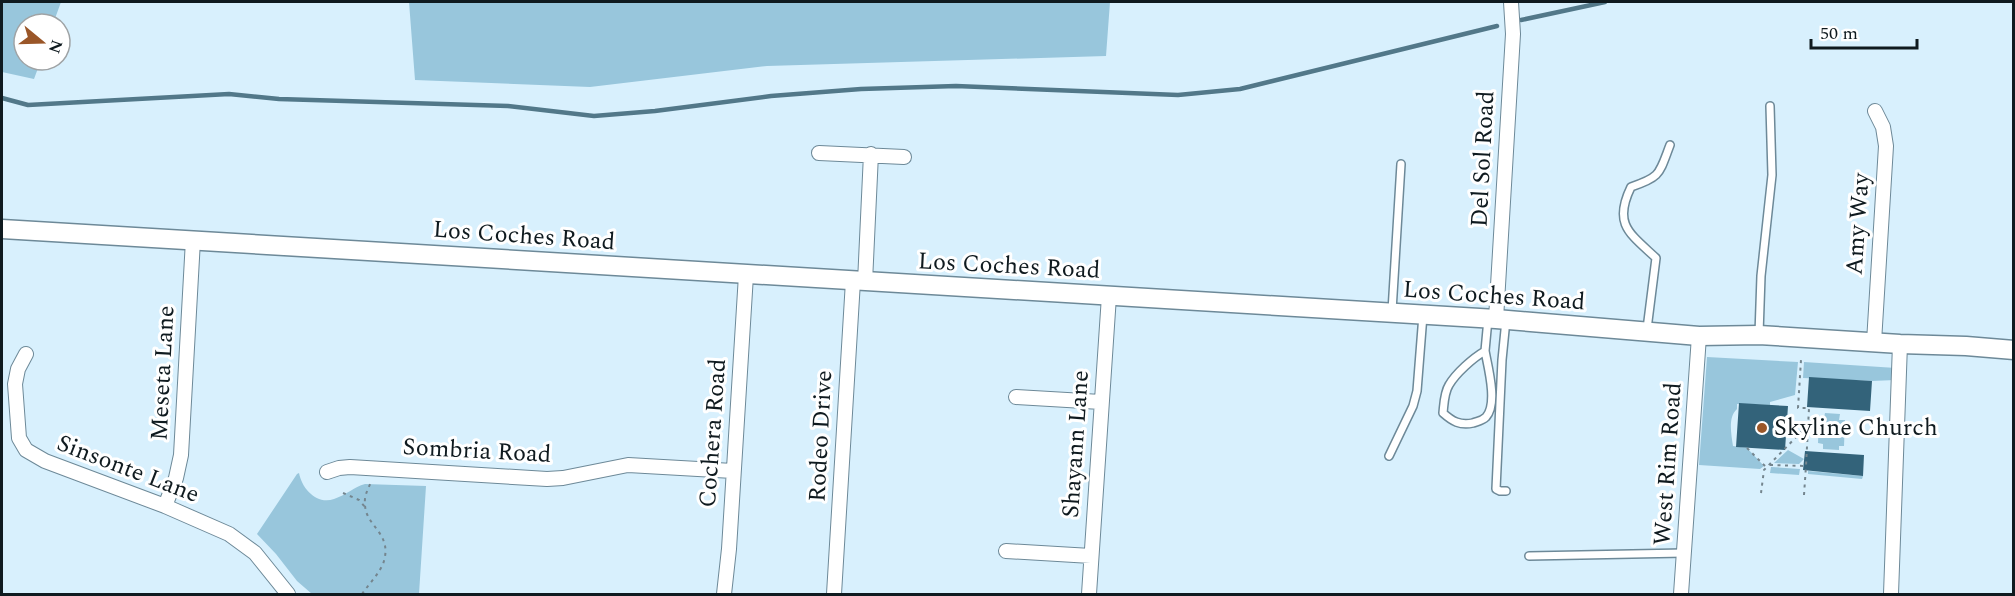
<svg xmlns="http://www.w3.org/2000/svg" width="2015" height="596" viewBox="0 0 2015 596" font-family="Spectral,serif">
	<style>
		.green { fill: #98c6dc }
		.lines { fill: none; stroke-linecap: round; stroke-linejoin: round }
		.stream { stroke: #527889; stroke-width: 4.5 }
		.building { fill: #33637a }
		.service-casing { stroke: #6d8998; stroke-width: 10 }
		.minor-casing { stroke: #6d8998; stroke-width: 16 }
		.secondary-casing { stroke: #6d8998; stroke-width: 21 }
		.path { stroke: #74858e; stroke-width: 2; stroke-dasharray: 3 4.5; stroke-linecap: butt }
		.service { stroke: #fff; stroke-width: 7 }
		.minor { stroke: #fff; stroke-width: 14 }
		.secondary { stroke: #fff; stroke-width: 18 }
		.poi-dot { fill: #9a5628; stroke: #fff; stroke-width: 2 }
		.labels { text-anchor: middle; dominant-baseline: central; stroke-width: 6; stroke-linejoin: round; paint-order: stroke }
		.street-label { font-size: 24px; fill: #0f1a1f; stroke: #fff }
		.poi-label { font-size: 24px; fill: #0f1a1f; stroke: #fff; text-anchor: start }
	</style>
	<rect width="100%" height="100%" fill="#d8f0fd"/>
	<path class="green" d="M2,2H61L53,24H24V60H41L34,79L2,72Z
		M409,2H1110L1106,56L767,66L590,87L415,80Z
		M1707,357L1798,362L1795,395L1770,402V405L1737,404V409C1728,417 1731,433 1733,446L1747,448L1764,466L1760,469L1699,465Z
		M1804,362L1896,368L1895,380L1872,381L1803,378Z
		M1825,413L1840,414L1839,420H1845L1844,446H1839V450L1823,449V444L1818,443L1819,418H1824Z
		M1788,450L1804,459L1799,464L1774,463Z
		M1771,467L1800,469L1799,475L1770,473Z
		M1808,471L1863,476L1862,479L1808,474Z
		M299,473C302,489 317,505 334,499C346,495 354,487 365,484L426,486L419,594H312L297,581L276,554L257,534L297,474Z"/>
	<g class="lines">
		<path class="stream" d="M1521,20L1605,2
			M2,98L28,105L229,94L279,99L508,106L594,116L655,111L771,96L861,89L956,86L1178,95L1240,89L1497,26"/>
	</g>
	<path class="building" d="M1809,377L1872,381L1870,411L1807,407Z
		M1739,403L1788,406L1785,450L1736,447Z
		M1805,451L1864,455L1863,476L1803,470Z"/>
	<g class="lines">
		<g class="service-casing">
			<path id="service" d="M1392,311L1401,164
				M1506,320L1502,360L1496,489L1500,491H1506
				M1647,329L1656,258C1629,233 1613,224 1631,187C1661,177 1659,174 1670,145
				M1759,334L1761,276L1772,175L1770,106
				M1485,351C1488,367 1498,404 1486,417C1482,421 1478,421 1473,423C1460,426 1452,421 1443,413C1444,404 1444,393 1449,385C1456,373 1473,358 1485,351L1488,319
				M1389,456L1413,406L1417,391L1423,315
				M1529,556L1684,553"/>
		</g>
		<g class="minor-casing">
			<path id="minor" d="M819,153L904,157
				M865,282L871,154
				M1496,319L1513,34L1511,2
				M1874,342L1886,146L1883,127L1875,111
				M26,354L18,369L15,384L19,438L26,450L45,461L165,506L229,534L255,553L288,594
				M1016,397L1101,402
				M327,472L339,468L350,467L547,479L563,478L628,465L733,471
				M165,506L176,478L181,455L193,240
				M1006,551L1091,556
				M724,594L729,549L746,275
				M834,594L853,281
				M1089,594L1109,296
				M1681,594L1699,336
				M1891,594L1900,344"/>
		</g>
		<g class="secondary-casing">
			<path id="secondary" d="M2,229L1496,319L1699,336L1759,335L1900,344L1966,346L2014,350"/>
		</g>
		<path class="path" d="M1747,448L1767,468
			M1770,465L1806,466L1809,408H1798L1801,360
			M343,493L359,500L365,507
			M1761,493L1764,470L1807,426
			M1804,495L1806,466
			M362,594C369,584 378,575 383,564C394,533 365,527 365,504C364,496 368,489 371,482"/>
		<use href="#service" class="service"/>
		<use href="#minor" class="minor"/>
		<use href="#secondary" class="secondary"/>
	</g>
	<circle class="poi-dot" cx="1762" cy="428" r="6"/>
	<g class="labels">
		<g class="street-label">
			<text transform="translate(1483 159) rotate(-87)">Del Sol Road</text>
			<text transform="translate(1858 224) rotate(-86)">Amy Way</text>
			<text transform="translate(524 236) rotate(4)">Los Coches Road</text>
			<text transform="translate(1009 266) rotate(3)">Los Coches Road</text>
			<text transform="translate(1494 296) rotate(4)">Los Coches Road</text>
			<text transform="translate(163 373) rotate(-87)">Meseta Lane</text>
			<text transform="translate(713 433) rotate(-86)">Cochera Road</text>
			<text transform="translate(821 436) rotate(-87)">Rodeo Drive</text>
			<text transform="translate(1076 444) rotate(-86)">Shayann Lane</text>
			<text transform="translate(477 451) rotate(3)">Sombria Road</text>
			<text transform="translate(1668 464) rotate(-86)">West Rim Road</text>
			<text transform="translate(128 469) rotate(21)">Sinsonte Lane</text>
		</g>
		<g class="poi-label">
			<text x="1774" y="428">Skyline Church</text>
		</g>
	</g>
	<rect width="2015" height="596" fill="none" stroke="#0f1a1f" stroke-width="6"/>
	<g transform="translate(42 42) rotate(109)"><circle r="28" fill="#ffffff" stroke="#9fa3a5" stroke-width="1.5"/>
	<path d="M0-4.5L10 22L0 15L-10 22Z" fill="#9a5628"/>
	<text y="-9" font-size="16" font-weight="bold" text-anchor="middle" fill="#0f1a1f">N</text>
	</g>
	<path d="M1811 39v9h106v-9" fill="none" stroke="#0f1a1f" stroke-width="3"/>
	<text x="1820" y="39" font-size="18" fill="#0f1a1f" stroke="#ffffff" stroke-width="4.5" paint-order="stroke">50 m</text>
</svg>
